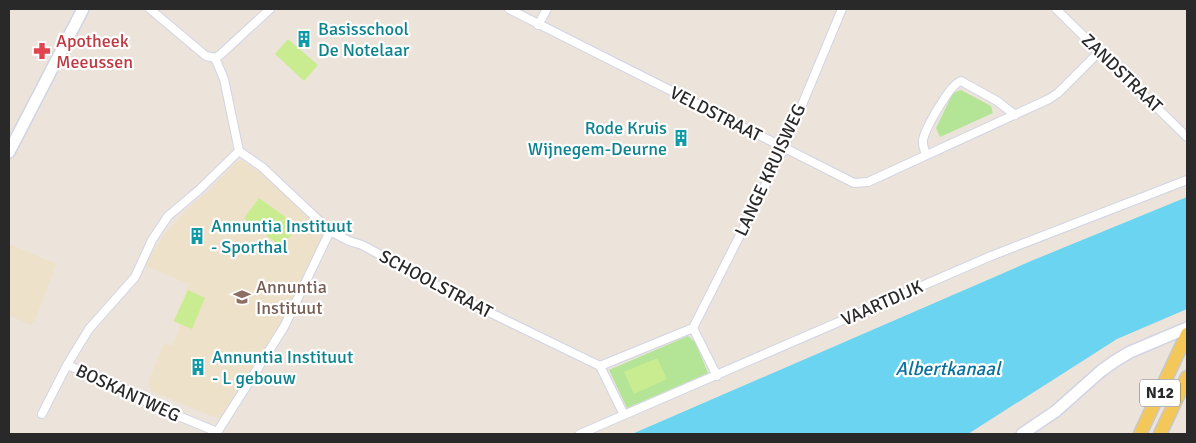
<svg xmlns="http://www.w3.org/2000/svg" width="1196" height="443" viewBox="0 0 1196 443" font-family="Signika,sans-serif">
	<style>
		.education { fill: #eee1c9 }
		.green { fill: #b4e495 }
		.pitch { fill: #c9ec90 }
		.water { fill: #6ad4f1 }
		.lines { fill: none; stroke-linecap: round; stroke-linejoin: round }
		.street-casing { stroke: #d0d4e3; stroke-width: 10 }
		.secondary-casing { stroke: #d0d4e3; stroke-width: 14 }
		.primary-casing { stroke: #c7c7c7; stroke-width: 15 }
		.street { stroke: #fff; stroke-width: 8 }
		.secondary { stroke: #fff; stroke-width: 11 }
		.primary { stroke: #f4c858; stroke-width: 12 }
		.labels { text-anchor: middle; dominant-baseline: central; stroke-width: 4.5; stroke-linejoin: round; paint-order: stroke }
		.shield { fill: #fff; stroke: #696969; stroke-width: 1 }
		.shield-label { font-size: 16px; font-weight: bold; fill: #292929 }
		.culture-label { font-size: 18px; fill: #0d838f; stroke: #fff; text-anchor: start }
		.health-label { font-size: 18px; fill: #be3a42; stroke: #fff; text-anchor: start }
		.street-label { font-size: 18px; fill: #292929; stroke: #fff }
		.education-label { font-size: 18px; fill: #785e54; stroke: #fff; text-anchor: start }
		.water-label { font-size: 19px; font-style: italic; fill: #0a719d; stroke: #fff }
	</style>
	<rect width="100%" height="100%" fill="#ece4db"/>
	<path class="education" d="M243,160L257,172L262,167L330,231L295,306L225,419L211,416L151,391L148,382L164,343L172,346L180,325L173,322L189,284L146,266L147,260L167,231L188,208L210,190L236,162Z
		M9,244L56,264L35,321L30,325L9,315Z"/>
	<path class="green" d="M961,90L991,106L993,113L940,137L936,128L953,93Z
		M688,336L695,342L708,373L627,408L609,370Z"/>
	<path class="pitch" d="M288,39L318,65L304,81L275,54Z
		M259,198L298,226L282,247L244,218Z
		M188,290L205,298L192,329L174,321Z
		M657,358L667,379L634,394L624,372Z"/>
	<path class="water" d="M1187,197V309L1117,339L968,434H632L1031,261Z"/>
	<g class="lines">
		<g class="street-casing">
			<path id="street" d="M150,9L206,56L215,58
				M509,9L854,183L868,182L1049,99L1058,93L1100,51
				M1056,9L1187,137
				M538,25L547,9
				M215,58L224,79L239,151L262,167L330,231L349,241L362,245L464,300L600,366L624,415
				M215,58L220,55L270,9
				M926,155C925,151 922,145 923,140C925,129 950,84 961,81L997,101L1015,115
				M693,328L717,376
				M67,365L122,387L150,404L217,432
				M600,366L693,328L784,148L842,9
				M42,414L67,365L89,329L135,277L152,240L168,216L199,190L239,151
				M216,434L284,327L330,231
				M580,434L991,256L1187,180"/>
		</g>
		<g class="secondary-casing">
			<path id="secondary" d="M9,152L83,9
				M1022,434L1056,411L1101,371L1115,361L1130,352L1187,328"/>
		</g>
		<g class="primary-casing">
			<path id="primary" d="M1140,434L1187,334
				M1160,434L1187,377"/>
		</g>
		<use href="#street" class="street"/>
		<use href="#secondary" class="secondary"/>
		<use href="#primary" class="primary"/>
	</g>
	<defs>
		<g id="building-bare" transform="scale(1.35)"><path d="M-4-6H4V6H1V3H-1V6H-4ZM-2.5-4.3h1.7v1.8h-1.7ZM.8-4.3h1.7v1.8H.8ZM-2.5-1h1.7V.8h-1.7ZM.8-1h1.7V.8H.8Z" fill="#0f9aa8" stroke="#fff" stroke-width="2.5" paint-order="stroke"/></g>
		<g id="pharmacy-bare" transform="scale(1.35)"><path d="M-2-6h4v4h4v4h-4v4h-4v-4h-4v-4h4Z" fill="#e0444e" stroke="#fff" stroke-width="2.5" paint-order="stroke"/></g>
		<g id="school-bare" transform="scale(1.35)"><path d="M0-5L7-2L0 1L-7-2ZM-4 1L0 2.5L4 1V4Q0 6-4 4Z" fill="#8d6e63" stroke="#fff" stroke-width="2.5" paint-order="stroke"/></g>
	</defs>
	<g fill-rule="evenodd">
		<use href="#building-bare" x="304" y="39"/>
		<use href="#pharmacy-bare" x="42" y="51"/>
		<use href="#building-bare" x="681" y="138"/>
		<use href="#building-bare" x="197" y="236"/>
		<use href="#school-bare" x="242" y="297"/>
		<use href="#building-bare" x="198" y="367"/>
	</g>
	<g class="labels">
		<rect class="shield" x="1140" y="379.5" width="40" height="27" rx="4"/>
		<g class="shield-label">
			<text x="1160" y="393">N12</text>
		</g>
		<g class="culture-label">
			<text x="318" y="29">Basisschool<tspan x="318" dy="21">De Notelaar</tspan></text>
			<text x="667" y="128" text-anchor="end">Rode Kruis<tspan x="667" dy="21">Wijnegem-Deurne</tspan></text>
			<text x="211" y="226">Annuntia Instituut<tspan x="211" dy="21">- Sporthal</tspan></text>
			<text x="212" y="357">Annuntia Instituut<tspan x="212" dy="21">- L gebouw</tspan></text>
		</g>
		<g class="health-label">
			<text x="56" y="41">Apotheek<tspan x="56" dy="21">Meeussen</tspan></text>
		</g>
		<g class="street-label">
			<text transform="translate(1122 73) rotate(44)">ZANDSTRAAT</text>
			<text transform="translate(716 114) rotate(27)">VELDSTRAAT</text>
			<text transform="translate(770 170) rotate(-65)">LANGE KRUISWEG</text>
			<text transform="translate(436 284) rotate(28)">SCHOOLSTRAAT</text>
			<text transform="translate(882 303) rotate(-24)">VAARTDIJK</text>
			<text transform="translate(128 393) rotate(25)">BOSKANTWEG</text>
		</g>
		<g class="education-label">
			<text x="256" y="287">Annuntia<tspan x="256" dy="21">Instituut</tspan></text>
		</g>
		<g class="water-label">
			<text x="948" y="369">Albertkanaal</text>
		</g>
	</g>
	<rect width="1196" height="443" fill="none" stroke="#292929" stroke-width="20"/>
</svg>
